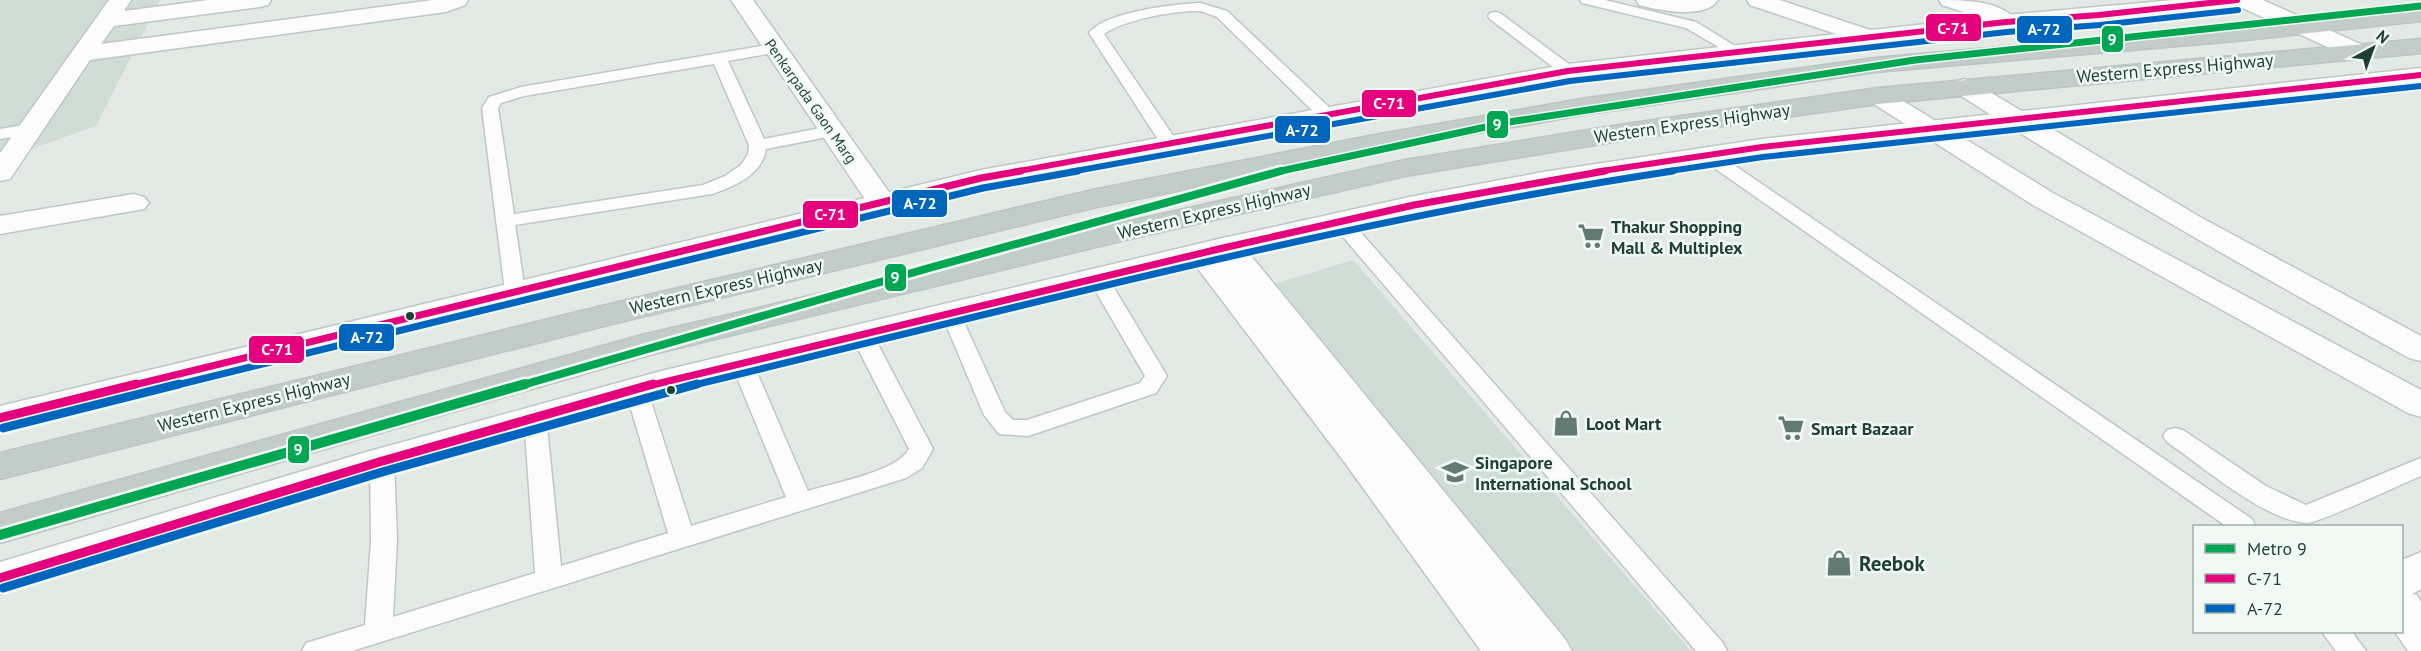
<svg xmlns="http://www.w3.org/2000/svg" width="2421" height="651" viewBox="0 0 2421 651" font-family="'PT Sans',sans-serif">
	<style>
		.built { fill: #d0dcd6 }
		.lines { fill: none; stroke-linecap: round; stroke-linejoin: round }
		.service-casing { stroke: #c0c7c3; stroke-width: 3 }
		.minor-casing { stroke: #c0c7c3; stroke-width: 3 }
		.tertiary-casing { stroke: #c0c7c3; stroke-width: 3 }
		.secondary-casing { stroke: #bec8c3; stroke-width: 3 }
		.trunk-casing { stroke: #bbc6c2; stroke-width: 3 }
		.service { fill: #fbfcfb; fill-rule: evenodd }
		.minor { fill: #fbfcfb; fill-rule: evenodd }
		.tertiary { fill: #fbfcfb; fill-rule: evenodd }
		.secondary { fill: #fbfcfb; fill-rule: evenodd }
		.trunk { fill: #c2ccc9; fill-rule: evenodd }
		.bus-1-far2-casing { stroke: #f1f9f4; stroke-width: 10 }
		.bus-1-far1-casing { stroke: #f1f9f4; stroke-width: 11 }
		.bus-1-casing { stroke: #f1f9f4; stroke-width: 14 }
		.bus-2-far2-casing { stroke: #f1f9f4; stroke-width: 10 }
		.bus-2-far1-casing { stroke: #f1f9f4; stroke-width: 11 }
		.bus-2-casing { stroke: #f1f9f4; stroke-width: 14 }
		.bus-1-far2 { stroke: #e5007d; stroke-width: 6 }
		.bus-1-far1 { stroke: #e5007d; stroke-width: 7 }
		.bus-1 { stroke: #e5007d; stroke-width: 9 }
		.bus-2-far2 { stroke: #0065bd; stroke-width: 6 }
		.bus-2-far1 { stroke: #0065bd; stroke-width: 7 }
		.bus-2 { stroke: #0065bd; stroke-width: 9 }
		.metro-1-far2-casing { stroke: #f1f9f4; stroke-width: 10 }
		.metro-1-far1-casing { stroke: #f1f9f4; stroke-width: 13 }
		.metro-1-casing { stroke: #f1f9f4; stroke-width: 15 }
		.metro-1-far2 { stroke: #00a651; stroke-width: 7 }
		.metro-1-far1 { stroke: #00a651; stroke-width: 8 }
		.metro-1 { stroke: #00a651; stroke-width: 10 }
		.bus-dot { fill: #1f3f35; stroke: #f1f9f4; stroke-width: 2 }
		.labels { text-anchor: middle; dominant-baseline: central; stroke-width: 5; stroke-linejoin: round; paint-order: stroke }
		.far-street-label { font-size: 15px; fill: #1f3f35; stroke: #f1f9f4 }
		.street-label { font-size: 18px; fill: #1f3f35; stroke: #f1f9f4 }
		.poi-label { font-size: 18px; font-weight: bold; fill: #1f3f35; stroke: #f1f9f4; text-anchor: start }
		.near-poi-label { font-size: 21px; font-weight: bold; fill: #1f3f35; stroke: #f1f9f4; text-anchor: start }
		.line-badge { stroke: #f1f9f4; stroke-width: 2 }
		.badge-label { font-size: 16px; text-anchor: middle; font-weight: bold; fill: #fff }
	</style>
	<rect width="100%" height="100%" fill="#e3eae6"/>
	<path class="built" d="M0,0H160L96,126L0,160Z
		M1353,260L1691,651H1502L1245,293Z"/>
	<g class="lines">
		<g class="service-casing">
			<path id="service" d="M1580,0H1605L1696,22L1745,52L1737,57L1732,55L1686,28L1582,3Z
				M1200,3L1227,11L1332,110L1334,114L1332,118H1320L1217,17C1211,15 1205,12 1199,11C1176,10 1123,20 1104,34L1178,143L1175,147H1163L1089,33C1105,12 1174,4 1200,3Z
				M1495,12L1500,13L1574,68L1576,71L1574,74H1562L1490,19L1488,16L1490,13Z
				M773,44L781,49L778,52L728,61L764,139L831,126L837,127L840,131L837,135L766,149C762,175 735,186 712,194L515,225L525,291L522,295H508L505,291L482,108L489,97L521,87ZM714,64L749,145L748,154L741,165L725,176L703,185L514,214L498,108L501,103L524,96Z
				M30,124L36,125L38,129L36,133L0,139V129Z
				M1706,149L1712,150L2252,519L2255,526H2226L1700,158L1697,154L1700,150Z
				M1340,215L1347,217L1723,643L1727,651H1696L1333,225L1331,221L1333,217Z
				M1098,272L1105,274L1108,278L1167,376L1156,393L1028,436L999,434L984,415L941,313L944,309L951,307L958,309L1005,412L1013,420H1027L1140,383L1145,376L1088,278L1091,274Z
				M862,328L869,330L873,335L933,449L922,468L906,478L352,651H302L306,643L365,625L371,541L370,460L374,454L382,452L390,454L394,460L397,541L393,617L535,573L524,417L527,412L535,409L543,412L546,417L561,566L668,533L625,389L628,384L636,382L644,384L647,389L691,526L786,497L731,363L734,358L742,356L750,358L753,363L808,491C833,483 897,472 909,449L851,335L855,330Z
				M2175,428L2183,430L2266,486L2306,505L2421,458V476C2403,483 2318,524 2306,523C2264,520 2202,466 2167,442L2163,436L2167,430Z
				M2322,632H2352L2366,651H2336Z"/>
		</g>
		<g class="minor-casing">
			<path id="minor" d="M109,0H131L124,11L208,0H271L268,5L260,7L114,26L101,44L433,0H468L465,5L446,12L90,60L10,179L0,181V153Z
				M1636,0H1718C1705,20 1659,10 1639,5Z
				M1747,0H1780L1876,32L1880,37L1876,42L1868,44L1860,42L1750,5Z
				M1939,0C1962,0 2002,0 2018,22L2014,27L2006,29L1998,27L1979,17L1942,5Z
				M1964,79L1973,82L2200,217L2421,336V361L2409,358C2255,273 2103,187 1955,92L1951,87L1955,82Z
				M1878,88L1887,91L2053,193L2421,390V417L2408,413L2033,205L1869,101L1865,96L1869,91Z
				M134,194L144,197L149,203L144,209L0,234V216Z
				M1227,237L1238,240L1565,639L1572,651H1481L1345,463L1186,253L1190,246L1201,244L1214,249L1212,246L1216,240Z
				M2421,552V589L2412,594L2417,595L2421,602V651H2408L2395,632H2402V560Z"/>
		</g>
		<g class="tertiary-casing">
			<path id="tertiary" d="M731,0H753L896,202L891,208L881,211L871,208Z
				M2233,0H2263L2367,47L2370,52L2367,57L2358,59L2349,57L2236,5Z"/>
		</g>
		<g class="secondary-casing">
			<path id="secondary" d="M2174,0H2248L2245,5L2237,7L2099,22L2006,29L1568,78L981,186L589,281L0,430V406L981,170L1568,64L2006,15Z
				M2421,68V82L1981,129L1762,155L1543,188L1414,213L1223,257L664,393L393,471L0,594V562L366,452L661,371L1223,238L1414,196L1543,172L1762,139Z"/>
		</g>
		<g class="trunk-casing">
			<path id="trunk" d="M2421,7V21L2236,41L1875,72L1588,114L1375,151L1097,207L608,325L0,479V453L606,305L1097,189L1375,135L1588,98L1875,58L2236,27Z
				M2421,39V53L1878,104L1619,141L1405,176L1121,241L649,355L0,543V513L642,335L1121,223L1405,160L1619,125L1878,88Z"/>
		</g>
		<use href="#service" class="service"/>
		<use href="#minor" class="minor"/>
		<use href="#tertiary" class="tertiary"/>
		<use href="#secondary" class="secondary"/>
		<use href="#trunk" class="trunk"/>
		<g class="bus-1-far2-casing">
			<path id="bus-1-far2" d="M1013,172L1568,71L2006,22L2099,15L2237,0
				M1595,172L1762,147L2421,75"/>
		</g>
		<g class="bus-1-far1-casing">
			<path id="bus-1-far1" d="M130,386L981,178L1021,171
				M648,386L1223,248L1414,205L1605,171"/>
		</g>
		<g class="bus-1-casing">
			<path id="bus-1" d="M0,418L136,384
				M0,578L379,462L653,384"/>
		</g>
		<g class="bus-2-far2-casing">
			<path id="bus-2-far2" d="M1070,172L1570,81L2007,32L2100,25L2238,10
				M1663,172L1763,157L2421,86"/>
		</g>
		<g class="bus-2-far1-casing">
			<path id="bus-2-far1" d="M173,386L983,188L1078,171
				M690,386C1016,308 1341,221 1673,171"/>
		</g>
		<g class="bus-2-casing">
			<path id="bus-2" d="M3,428L179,384
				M3,588L382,472L697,384"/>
		</g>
		<use href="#bus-1-far2" class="bus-1-far2"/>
		<use href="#bus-1-far1" class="bus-1-far1"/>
		<use href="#bus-1" class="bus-1"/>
		<use href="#bus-2-far2" class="bus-2-far2"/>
		<use href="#bus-2-far1" class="bus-2-far1"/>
		<use href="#bus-2" class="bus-2"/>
		<g class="metro-1-far2-casing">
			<path id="metro-1-far2" d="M1276,172L1509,122L1915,60L2421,6"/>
		</g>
		<g class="metro-1-far1-casing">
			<path id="metro-1-far1" d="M519,386L929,268L1281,171"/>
		</g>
		<g class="metro-1-casing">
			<path id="metro-1" d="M0,535L525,384"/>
		</g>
		<use href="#metro-1-far2" class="metro-1-far2"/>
		<use href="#metro-1-far1" class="metro-1-far1"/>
		<use href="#metro-1" class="metro-1"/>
	</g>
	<defs>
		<g id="supermarket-bare" transform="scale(2.07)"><path d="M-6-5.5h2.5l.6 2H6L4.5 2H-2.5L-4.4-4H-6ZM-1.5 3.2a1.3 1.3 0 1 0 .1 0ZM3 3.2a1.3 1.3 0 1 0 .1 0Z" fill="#647b73" stroke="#f1f9f4" stroke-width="2.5" paint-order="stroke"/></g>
		<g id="shop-bare" transform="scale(2.07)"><path d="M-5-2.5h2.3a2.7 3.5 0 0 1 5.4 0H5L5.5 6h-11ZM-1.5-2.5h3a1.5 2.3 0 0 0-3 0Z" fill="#647b73" stroke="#f1f9f4" stroke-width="2.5" paint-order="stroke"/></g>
		<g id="school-bare" transform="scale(2.07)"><path d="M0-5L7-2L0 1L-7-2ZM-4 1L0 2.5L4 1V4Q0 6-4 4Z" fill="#647b73" stroke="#f1f9f4" stroke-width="2.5" paint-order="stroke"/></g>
	</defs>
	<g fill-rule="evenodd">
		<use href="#supermarket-bare" x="1591" y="236"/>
		<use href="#shop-bare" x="1566" y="423"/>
		<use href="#supermarket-bare" x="1791" y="428"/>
		<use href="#school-bare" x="1455" y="472"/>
		<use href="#shop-bare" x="1839" y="563"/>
	</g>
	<g class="bus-dot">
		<circle cx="410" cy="316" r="5"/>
		<circle cx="671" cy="390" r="5"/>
	</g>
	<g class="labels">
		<g class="far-street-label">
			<text transform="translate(811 101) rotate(55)">Penkarpada Gaon Marg</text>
		</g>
		<g class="street-label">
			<text transform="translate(2175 68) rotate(-5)">Western Express Highway</text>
			<text transform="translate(1692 123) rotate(-8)">Western Express Highway</text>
			<text transform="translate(1214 211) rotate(-13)">Western Express Highway</text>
			<text transform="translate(726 286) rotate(-13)">Western Express Highway</text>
			<text transform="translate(254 402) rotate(-14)">Western Express Highway</text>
		</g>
		<g class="poi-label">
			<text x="1611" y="226">Thakur Shopping<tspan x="1611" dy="21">Mall &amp; Multiplex</tspan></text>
			<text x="1586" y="423">Loot Mart</text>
			<text x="1811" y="428">Smart Bazaar</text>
			<text x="1475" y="462">Singapore<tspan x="1475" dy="21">International School</tspan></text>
		</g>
		<g class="near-poi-label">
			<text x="1859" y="563">Reebok</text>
		</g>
	</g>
	<g class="line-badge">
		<rect x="1925" y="13" width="57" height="29" rx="6" fill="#e5007d"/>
		<rect x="2016" y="15" width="57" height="29" rx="6" fill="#0065bd"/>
		<rect x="2101" y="25" width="23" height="28" rx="6" fill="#00a651"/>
		<rect x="1361" y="89" width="56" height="29" rx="6" fill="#e5007d"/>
		<rect x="1486" y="110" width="23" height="29" rx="6" fill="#00a651"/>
		<rect x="1274" y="115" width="57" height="29" rx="6" fill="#0065bd"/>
		<rect x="891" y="189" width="57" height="29" rx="6" fill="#0065bd"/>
		<rect x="802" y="200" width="57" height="29" rx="6" fill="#e5007d"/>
		<rect x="884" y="263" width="23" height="29" rx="6" fill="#00a651"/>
		<rect x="338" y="323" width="57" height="29" rx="6" fill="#0065bd"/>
		<rect x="248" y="335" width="57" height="29" rx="6" fill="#e5007d"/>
		<rect x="287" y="435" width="23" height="29" rx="6" fill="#00a651"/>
	</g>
	<g class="badge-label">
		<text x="1953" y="34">C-71</text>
		<text x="2044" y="35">A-72</text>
		<text x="2112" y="45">9</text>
		<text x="1389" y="109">C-71</text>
		<text x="1497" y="130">9</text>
		<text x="1302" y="136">A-72</text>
		<text x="920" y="209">A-72</text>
		<text x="830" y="220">C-71</text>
		<text x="895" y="283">9</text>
		<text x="367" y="343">A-72</text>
		<text x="277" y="355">C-71</text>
		<text x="298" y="455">9</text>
	</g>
	<rect x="2193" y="525" width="210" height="108" fill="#f1f9f4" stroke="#9dafa8" stroke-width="1.5"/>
	<rect x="2205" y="544" width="30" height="9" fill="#00a651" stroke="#9dafa8" stroke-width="1.5"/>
	<text x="2247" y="555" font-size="18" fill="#1f3f35">Metro 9</text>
	<rect x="2205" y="574" width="30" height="9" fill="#e5007d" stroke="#9dafa8" stroke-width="1.5"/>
	<text x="2247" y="585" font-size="18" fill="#1f3f35">C-71</text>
	<rect x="2205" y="604" width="30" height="9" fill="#0065bd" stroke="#9dafa8" stroke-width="1.5"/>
	<text x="2247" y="615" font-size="18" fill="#1f3f35">A-72</text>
	<g transform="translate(2373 48) rotate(41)" stroke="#f1f9f4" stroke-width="4.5" paint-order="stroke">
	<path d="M0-4.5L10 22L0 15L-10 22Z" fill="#1f3f35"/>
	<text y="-9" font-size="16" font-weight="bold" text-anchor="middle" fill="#1f3f35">N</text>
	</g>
</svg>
